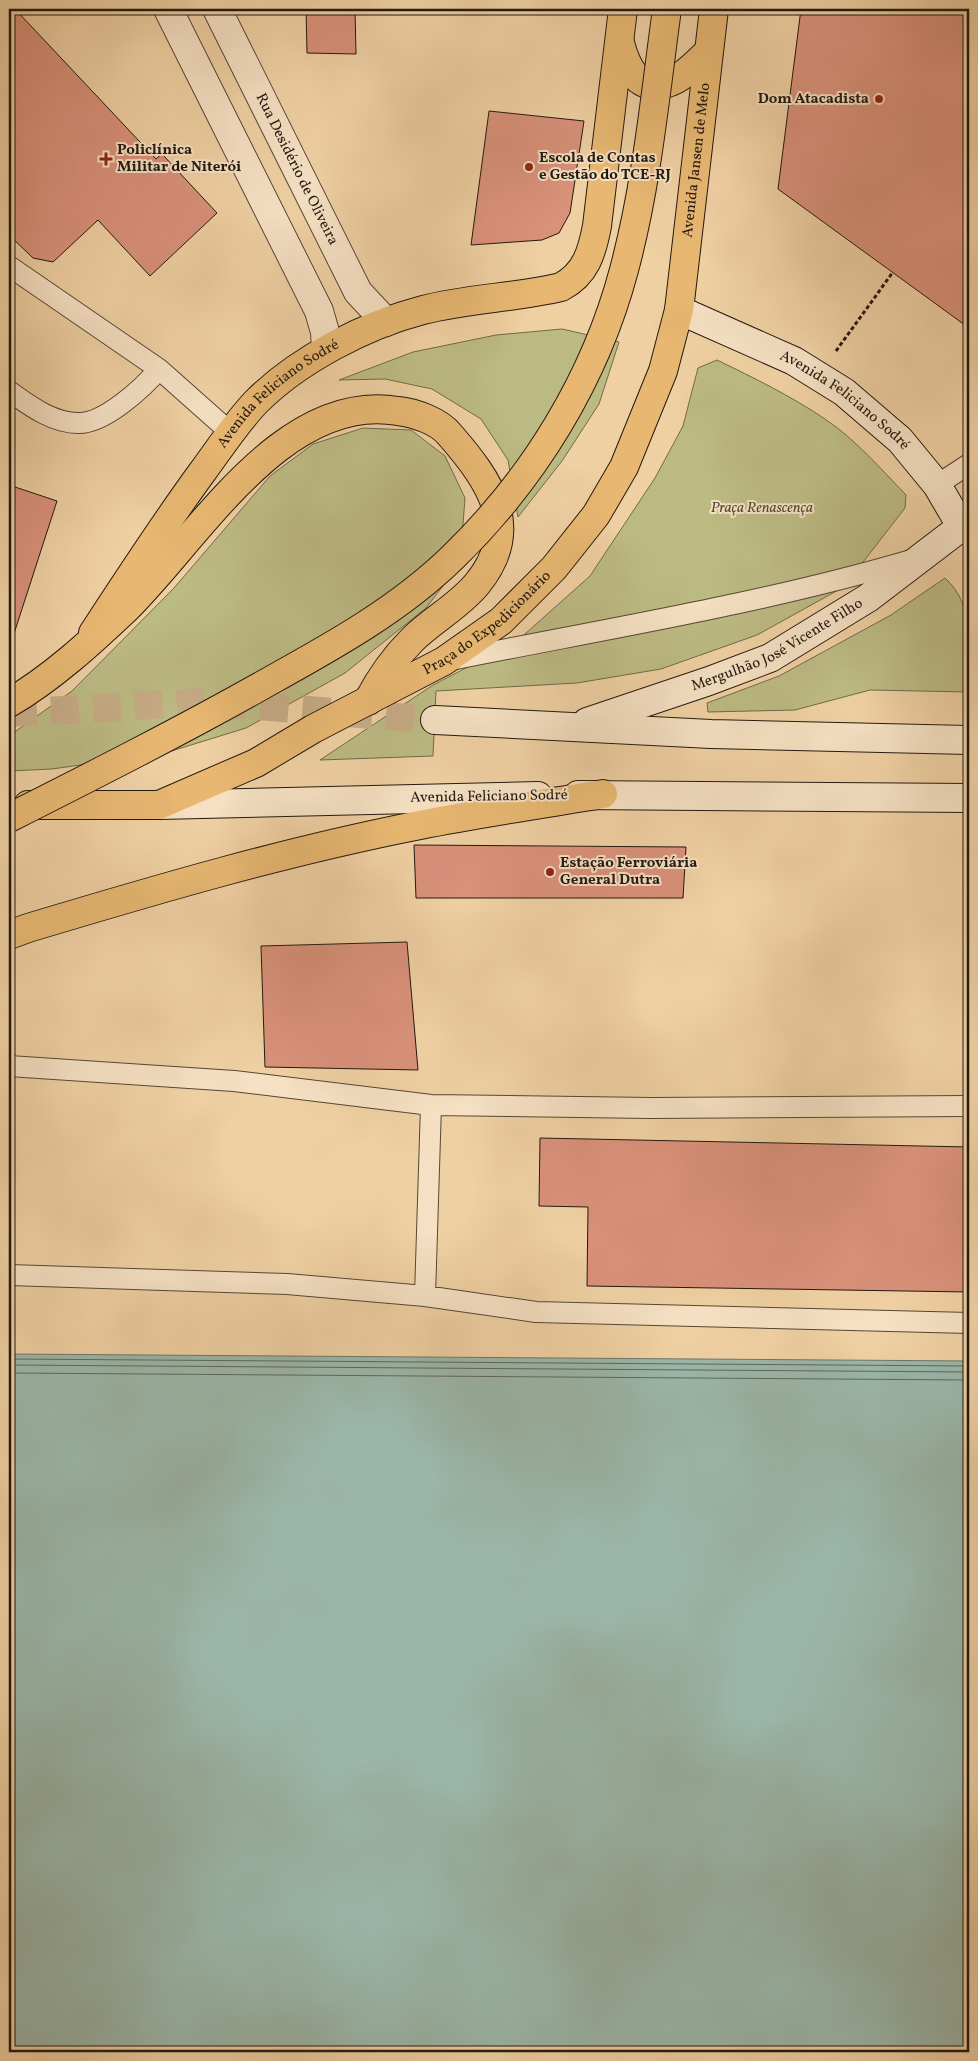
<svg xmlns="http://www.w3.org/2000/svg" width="978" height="2061" viewBox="0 0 978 2061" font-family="Vollkorn,serif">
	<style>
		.green { fill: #bcba83; stroke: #706949 }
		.water { fill: #9ab6a9; stroke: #6a776b }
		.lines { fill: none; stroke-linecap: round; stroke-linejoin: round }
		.shore { stroke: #5e675c; stroke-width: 1 }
		.building { fill: #d9917a; stroke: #23180f }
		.secondary-tunnel { stroke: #c6ab85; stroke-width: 28; stroke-dasharray: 28 14; stroke-linecap: butt }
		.service-casing { stroke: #564634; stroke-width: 22 }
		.minor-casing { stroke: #564634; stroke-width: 30 }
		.secondary-casing { stroke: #23180f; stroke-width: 30 }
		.primary-casing { stroke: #23180f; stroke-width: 30 }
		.motorway-casing { stroke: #23180f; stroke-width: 30 }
		.path { stroke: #23180f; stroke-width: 3; stroke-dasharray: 4 2.5; stroke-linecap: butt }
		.service { stroke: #f5e0c3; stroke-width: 20 }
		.minor { stroke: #f5e0c3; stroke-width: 28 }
		.secondary { stroke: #f5e0c3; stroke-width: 28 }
		.primary { stroke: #e8b872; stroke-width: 28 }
		.motorway { stroke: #e8b872; stroke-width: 28 }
		.motorway-bridge-casing { stroke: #23180f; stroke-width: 30; stroke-linecap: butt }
		.motorway-bridge { stroke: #e8b872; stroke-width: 28 }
		.poi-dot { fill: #8f2418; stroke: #f5e0c3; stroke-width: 2 }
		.labels { text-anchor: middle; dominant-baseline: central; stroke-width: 4; stroke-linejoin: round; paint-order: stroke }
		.poi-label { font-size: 15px; font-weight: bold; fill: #23180f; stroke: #f5e0c3; text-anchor: start }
		.street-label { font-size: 15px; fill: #23180f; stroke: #f5e0c3 }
		.park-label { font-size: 15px; font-style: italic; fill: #514932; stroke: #f5e0c3 }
	</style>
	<rect width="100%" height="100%" fill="#efd0a3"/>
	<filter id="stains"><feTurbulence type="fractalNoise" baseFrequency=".004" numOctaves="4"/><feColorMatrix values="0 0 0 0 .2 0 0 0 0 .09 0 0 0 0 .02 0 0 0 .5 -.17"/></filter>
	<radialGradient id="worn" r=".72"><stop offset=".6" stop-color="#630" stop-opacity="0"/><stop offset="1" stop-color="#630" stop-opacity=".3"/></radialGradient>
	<path class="green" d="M562,329L619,342L599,404L562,461L518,517L508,460L481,419L432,389L385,379L339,380L413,352L496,335Z
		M717,360C754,378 791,396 825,419C855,439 880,468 906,495L905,508L860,566L851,583L757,635L661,669L577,683L436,691L433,756L320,760L433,685L516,642L590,576L655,478L683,426L698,368Z
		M363,428L411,430L445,456L465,498L463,524L446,582L426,608L345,673L246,728L165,753L52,769L9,771V736L72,691L174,588L270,476L313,444Z
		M945,578C977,607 969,653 969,692L870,690L795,710L708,712L707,703L779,676L891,615Z"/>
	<path class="water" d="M9,1354L969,1361V2052H9Z"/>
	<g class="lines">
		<path class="shore" d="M9,1359L969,1366
			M9,1365L969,1372
			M9,1373L969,1380"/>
	</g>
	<path class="building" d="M9,9H15L156,159L162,154L217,213L150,276L98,220L53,262L33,258L9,235V230L15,223L9,218Z
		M306,9H355L356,54L307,53Z
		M801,9H969V328L778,189Z
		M489,111L584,121L570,213L559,233L542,240L471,245Z
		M9,485L57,501L9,649Z
		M414,845L686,847L683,898H416Z
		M407,942L418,1070L265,1067L261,946Z
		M540,1138L969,1147V1292L587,1286L588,1207L539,1206Z"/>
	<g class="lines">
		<path class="secondary-tunnel" d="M9,713L206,702L435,720"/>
		<g class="service-casing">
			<path id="service" d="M9,266L159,369C143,388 104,424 78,423C52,423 29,405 9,391
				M159,369L231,433
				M937,485L969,464
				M451,660C605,629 761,604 911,560
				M9,1066L234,1081L431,1105L651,1108L969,1106
				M9,1275L287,1284L425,1296L536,1312L969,1323
				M425,1296L431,1105"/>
		</g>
		<g class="minor-casing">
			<g id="minor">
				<path d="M168,9L319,311L325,332L326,349"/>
				<path id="s1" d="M217,9L358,292L386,322"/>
			</g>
		</g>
		<g class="secondary-casing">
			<g id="secondary">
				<path id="s2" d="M679,310L794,361L844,392L900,440L937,485L961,526"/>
				<path d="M435,720L711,734L969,740"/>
				<path id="s3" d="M587,722L709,681L770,658L868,598L969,521"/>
				<path d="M578,795L969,798"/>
				<path d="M159,805L538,796"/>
			</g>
		</g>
		<g class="primary-casing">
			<g id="primary">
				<path d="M620,43C626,67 639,95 670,82C684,77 696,63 707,53"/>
				<path id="s4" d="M93,633C129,578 164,524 203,471C220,448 236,423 256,402C298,360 365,325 423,310C468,298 516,298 561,287C586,274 592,252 597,226L623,9"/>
				<path id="s5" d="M28,805H159L256,763L313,729L444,661L501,621L554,568L596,515L624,467L663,371L679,310L714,9"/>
			</g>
		</g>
		<g class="motorway-casing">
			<path id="motorway" d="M9,703C52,678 91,642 127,608C198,538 283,391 398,411C415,413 439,421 450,435C490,481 523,528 477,584C459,606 432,620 412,640C394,658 380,678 368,701
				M9,935L28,928C158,889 287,851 420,825C481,813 542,804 603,794"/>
		</g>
		<path class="path" d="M836,351L893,272"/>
		<use href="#service" class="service"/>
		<use href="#minor" class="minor"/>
		<use href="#secondary" class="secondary"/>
		<use href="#primary" class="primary"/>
		<use href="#motorway" class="motorway"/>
		<g class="motorway-bridge-casing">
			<path id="motorway-bridge" d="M9,818C96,774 183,730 268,682C333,646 400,609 454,556C534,478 595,379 624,270C647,184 655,96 667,9"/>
		</g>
		<use href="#motorway-bridge" class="motorway-bridge"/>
	</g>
	<g class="poi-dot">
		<circle cx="879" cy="99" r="5"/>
		<path d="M103.5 151.5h5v5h5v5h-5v5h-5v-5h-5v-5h5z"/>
		<circle cx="529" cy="167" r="5"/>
		<circle cx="550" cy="872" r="5"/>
	</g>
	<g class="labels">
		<g class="poi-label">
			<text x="869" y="99" text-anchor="end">Dom Atacadista</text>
			<text x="117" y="150">Policlínica<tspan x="117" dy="17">Militar de Niterói</tspan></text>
			<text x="539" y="158">Escola de Contas<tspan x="539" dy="17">e Gestão do TCE-RJ</tspan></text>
			<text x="560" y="863">Estação Ferroviária<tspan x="560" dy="17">General Dutra</tspan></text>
		</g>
		<g class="street-label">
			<text stroke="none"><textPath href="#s5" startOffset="1036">Avenida Jansen de Melo</textPath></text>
			<text stroke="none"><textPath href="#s1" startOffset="179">Rua Desidério de Oliveira</textPath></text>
			<text stroke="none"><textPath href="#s4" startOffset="305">Avenida Feliciano Sodré</textPath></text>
			<text stroke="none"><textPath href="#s2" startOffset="190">Avenida Feliciano Sodré</textPath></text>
			<text stroke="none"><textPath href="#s5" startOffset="508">Praça do Expedicionário</textPath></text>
			<text stroke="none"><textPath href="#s3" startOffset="206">Mergulhão José Vicente Filho</textPath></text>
			<text transform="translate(489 797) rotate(-1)">Avenida Feliciano Sodré</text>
		</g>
		<g class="park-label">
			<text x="762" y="508">Praça Renascença</text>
		</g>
	</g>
	<rect width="978" height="2061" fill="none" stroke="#efd0a3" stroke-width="30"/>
	<rect x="10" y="10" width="958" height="2041" fill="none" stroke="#23180f" stroke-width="2.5"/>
	<rect x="15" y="15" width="948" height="2031" fill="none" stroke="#23180f"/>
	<rect width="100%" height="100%" filter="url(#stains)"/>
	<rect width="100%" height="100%" fill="url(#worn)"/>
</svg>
